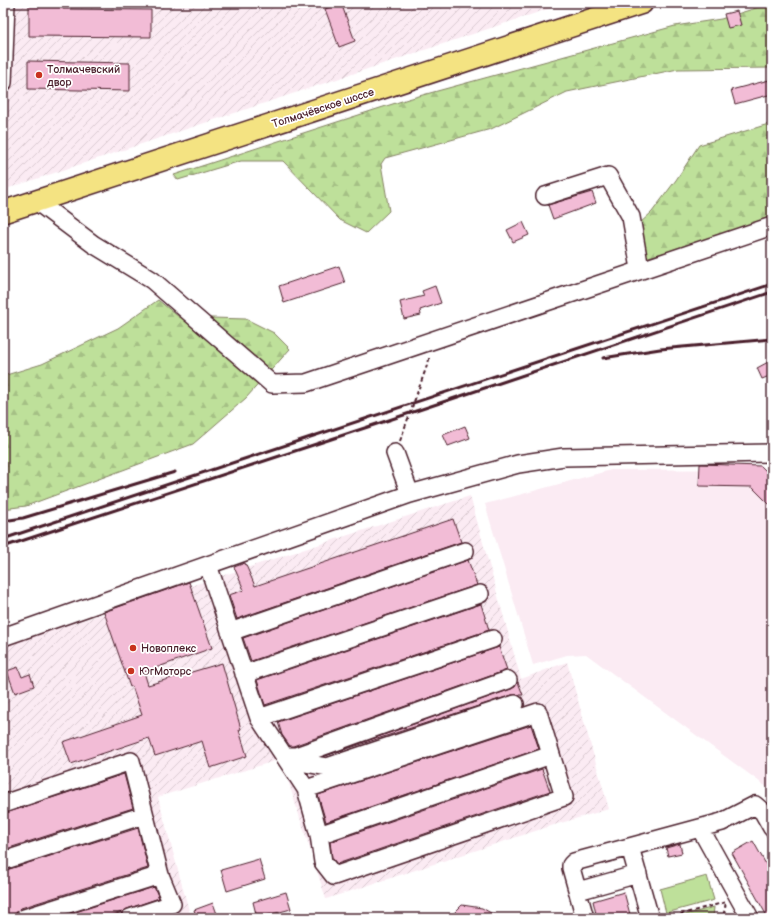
<svg xmlns="http://www.w3.org/2000/svg" width="775" height="921" viewBox="0 0 775 921" font-family="'Balsamiq Sans',sans-serif">
	<style>
		.built { fill: #fbebf3 }
		.industrial { fill: url(#industrial-furrows) }
		.forest { fill: url(#forest-firs); stroke: #848062 }
		.green { fill: #bee09a; stroke: #848062 }
		.building { fill: #f2bcd6; stroke: #4a1f2b }
		.lines { fill: none; stroke-linecap: round; stroke-linejoin: round }
		.minor-casing { stroke: #4a1f2b; stroke-width: 20 }
		.major-casing { stroke: #4a1f2b; stroke-width: 24 }
		.path { stroke: #4a1f2b; stroke-width: 2; stroke-dasharray: 4 3; stroke-linecap: butt }
		.minor { stroke: #fff; stroke-width: 17 }
		.major { stroke: #f4e382; stroke-width: 21 }
		.rail { stroke: #4a1f2b; stroke-width: 3 }
		.poi-dot { fill: #c8321e; stroke: #fff; stroke-width: 1.5 }
		.labels { text-anchor: middle; dominant-baseline: central; stroke-width: 3.5; stroke-linejoin: round; paint-order: stroke }
		.poi-label { font-size: 11px; fill: #4a1f2b; stroke: #fff; text-anchor: start }
		.street-label { font-size: 11px; fill: #4a1f2b; stroke: #fff }
	</style>
	<defs>
		<pattern id="industrial-furrows" width="10" height="10" patternUnits="userSpaceOnUse"><rect width="10" height="10" fill="#fbebf3"/><path d="M-1 1l2-2M0 10L10 0M9 11l2-2" fill="none" stroke="#d9c9d0"/></pattern>
		<pattern id="forest-firs" width="22" height="20" patternUnits="userSpaceOnUse"><rect width="22" height="20" fill="#bee09a"/><path d="M5 1l3.5 6h-7zM16 11l3.5 6h-7z" fill="#a5c085"/></pattern>
	</defs>
	<rect width="100%" height="100%" fill="#fff"/>
	<filter id="ink" filterUnits="userSpaceOnUse"><feTurbulence type="fractalNoise" baseFrequency=".025" numOctaves="2"/><feDisplacementMap in="SourceGraphic" scale="8" xChannelSelector="R" yChannelSelector="G"/><feConvolveMatrix kernelMatrix="1 2 1 2 8 2 1 2 1" color-interpolation-filters="sRGB"/></filter>
	<g filter="url(#ink)">
		<path class="built" d="M772,469V791L586,654L567,655L533,665L485,504L611,470Z"/>
		<path class="industrial" d="M3,3H566L3,190Z
			M470,496L521,679L567,662L609,809L554,825L326,899L281,759L158,797L191,918H3V799L8,797L3,781V646Z"/>
		<path class="forest" d="M772,3V68L678,69L567,92L491,129L385,158L381,164L389,211L366,233L340,220L283,161H241L178,180L174,175L408,99L675,26L721,19Z
			M772,123V216L728,236L648,257L625,237L652,212L676,180L699,145Z
			M158,300L179,317L246,319L274,333L290,349L246,398L193,444L26,506L3,509V376L42,364L118,328Z"/>
		<path class="green" d="M707,876L714,900L666,913L660,889Z
			M714,907L713,918H674Z"/>
		<path class="building" d="M29,3H63V9L151,10V37L29,36Z
			M341,3L355,41L339,47L325,9Z
			M737,11L741,25L728,28L724,14Z
			M28,61L130,63V91L28,89Z
			M769,80L772,94L735,104L731,90Z
			M592,192L596,203L553,219L548,205Z
			M523,222L529,235L513,242L507,230Z
			M339,266L345,283L284,303L279,286Z
			M435,286L441,303L420,310L421,315L404,319L400,302L424,296L422,291Z
			M772,360V375L762,379L757,368Z
			M465,426L470,438L448,446L443,435Z
			M700,464L761,466L772,477V507L752,487L699,486Z
			M453,519L461,542L237,619L229,595L244,590L234,567L245,563L255,586Z
			M468,560L477,585L251,661L243,638Z
			M189,582L212,648L144,672L148,685L222,663L241,729L239,730L247,756L210,768L202,741L155,756L149,738L71,764L63,742L142,715L132,686L130,687L104,612Z
			M481,604L489,630L265,705L257,680Z
			M499,647L507,670L293,746H290L282,735L278,722Z
			M18,667L22,677L30,674L34,686L15,693L7,671Z
			M518,682L523,695H512L325,756L511,689L515,687Z
			M531,725L539,749L326,822L318,795Z
			M542,769L550,791L337,864L332,858L330,842Z
			M124,774L133,808L3,850V814Z
			M138,828L148,868L21,908L15,914L3,918V871Z
			M753,841L772,875V918H768L732,853Z
			M680,844L682,853L668,856L666,848Z
			M259,859L265,879L227,891L221,870Z
			M154,887L159,898L127,909L122,912L105,918H57Z
			M286,892L291,909L257,918L253,902Z
			M624,892L631,918H597L593,901Z
			M213,903L217,914L203,918H197L194,910Z
			M462,905L482,908L500,918H449Z"/>
		<g class="lines">
			<g class="minor-casing">
				<path id="minor" d="M3,83L6,3
					M545,196L608,176L631,217L640,269
					M36,201L93,244L152,280L272,384L306,383L772,226
					M395,453L410,494
					M208,565L259,718L306,789L319,835L323,862L334,876L564,797L538,712L306,789
					M230,632L465,551
					M3,637L410,494L518,464L564,457L772,453
					M244,674L480,594
					M259,718L493,639
					M284,756H296L305,763L327,767L515,704
					M296,756L508,680
					M3,804L131,761L160,875L172,904L130,918
					M700,828L750,918
					M319,835L551,755
					M630,847L650,918
					M3,861L144,815
					M578,891L638,874
					M24,918L160,875
					M585,918L571,868V865L574,862L722,822L755,805L763,812L772,828"/>
			</g>
			<g class="major-casing">
				<path id="major" d="M3,212L642,3"/>
			</g>
			<path class="path" d="M400,441L429,360V356
				M667,918L726,902L723,918"/>
			<use href="#minor" class="minor"/>
			<use href="#major" class="major"/>
			<path class="rail" d="M603,358L660,349L772,339
				M3,521L23,518L175,472
				M3,539L772,284
				M3,547L392,419L772,292"/>
		</g>
	</g>
	<g class="poi-dot">
		<circle cx="39" cy="75" r="4"/>
		<circle cx="133" cy="648" r="4"/>
		<circle cx="131" cy="671" r="4"/>
	</g>
	<g class="labels">
		<g class="poi-label">
			<text x="47" y="69">Толмачевский<tspan x="47" dy="13">двор</tspan></text>
			<text x="141" y="648">Новоплекс</text>
			<text x="139" y="671">ЮгМоторс</text>
		</g>
		<g class="street-label">
			<text transform="translate(323 108) rotate(-18)">Толмачёвское шоссе</text>
		</g>
	</g>
	<rect width="775" height="921" fill="none" stroke="#fff" stroke-width="16"/>
	<rect x="8" y="8" width="759" height="905" fill="none" stroke="#4a1f2b" stroke-width="1.5" filter="url(#ink)"/>
</svg>
